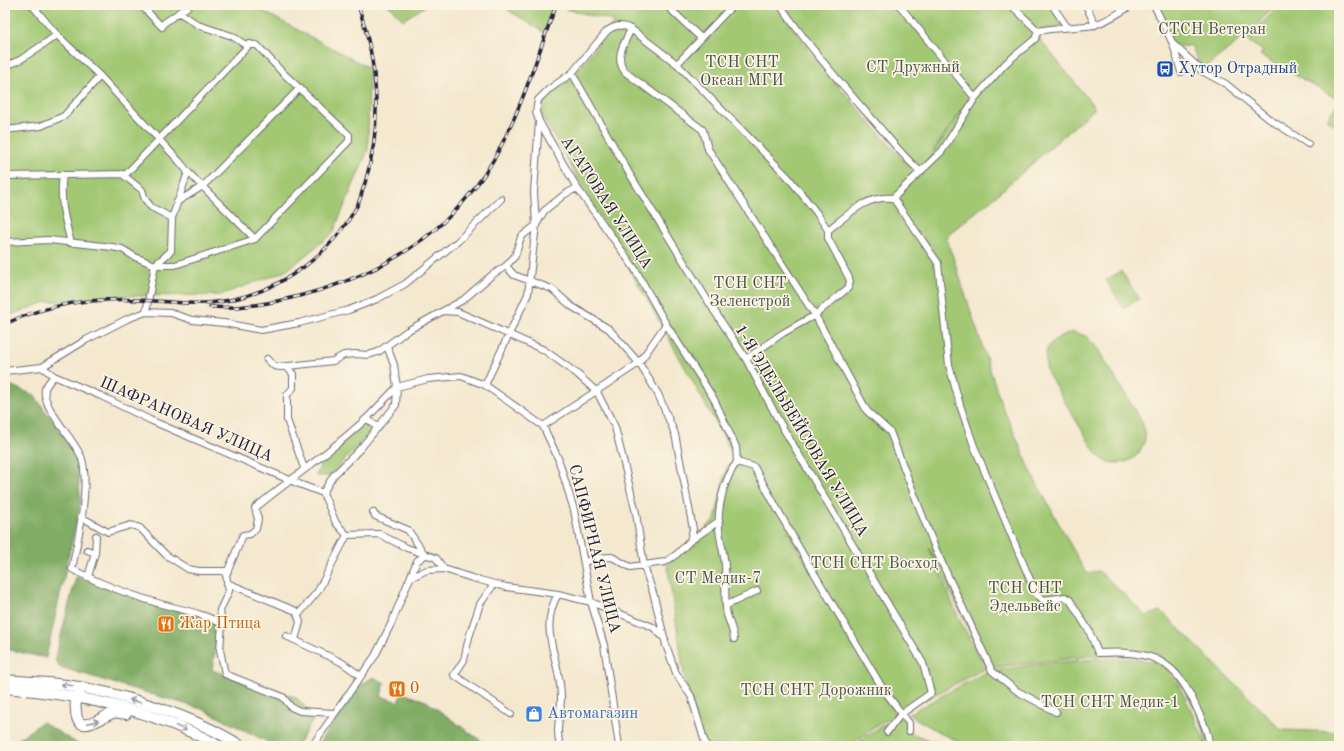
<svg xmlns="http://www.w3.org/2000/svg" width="1344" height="751" viewBox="0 0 1344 751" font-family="'Old Standard TT',serif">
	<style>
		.green { fill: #a2c873; stroke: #627557 }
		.forest { fill: #81ac65; stroke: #526750 }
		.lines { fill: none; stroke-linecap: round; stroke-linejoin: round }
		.street-casing { stroke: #6c676f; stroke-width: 8 }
		.primary-casing { stroke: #6c676f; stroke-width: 12 }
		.street { stroke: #fff; stroke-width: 6 }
		.primary { stroke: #fff; stroke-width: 10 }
		.rail-casing { stroke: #22223b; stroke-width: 3.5 }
		.rail { stroke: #fcf5e5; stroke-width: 2; stroke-dasharray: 6; stroke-linecap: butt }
		.oneway { stroke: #9c9ca7 }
		.labels { text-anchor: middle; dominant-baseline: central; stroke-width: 3.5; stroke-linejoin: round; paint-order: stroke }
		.park-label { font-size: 16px; fill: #48544c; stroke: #fcf5e5 }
		.transit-label { font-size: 16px; fill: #164399; stroke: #fcf5e5; text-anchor: start }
		.street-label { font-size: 16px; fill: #22223b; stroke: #fcf5e5 }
		.food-label { font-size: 16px; fill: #c56008; stroke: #fcf5e5; text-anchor: start }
		.shop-label { font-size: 16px; fill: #366cbe; stroke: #fcf5e5; text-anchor: start }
	</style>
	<rect width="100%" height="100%" fill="#fcf5e5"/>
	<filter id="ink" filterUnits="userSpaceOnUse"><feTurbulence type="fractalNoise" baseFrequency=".025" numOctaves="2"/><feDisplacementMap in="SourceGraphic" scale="8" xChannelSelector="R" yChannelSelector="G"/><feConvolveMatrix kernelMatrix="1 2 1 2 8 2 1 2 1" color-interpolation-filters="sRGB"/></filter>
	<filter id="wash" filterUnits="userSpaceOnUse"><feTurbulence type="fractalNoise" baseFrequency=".012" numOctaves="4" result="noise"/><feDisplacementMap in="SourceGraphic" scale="16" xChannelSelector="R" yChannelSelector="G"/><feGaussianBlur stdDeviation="0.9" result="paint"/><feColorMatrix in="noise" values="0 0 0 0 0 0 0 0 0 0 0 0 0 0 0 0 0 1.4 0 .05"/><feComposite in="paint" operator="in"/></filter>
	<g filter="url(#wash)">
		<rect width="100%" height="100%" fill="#f4e8cf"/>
		<path class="green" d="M5,5H251L369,68L368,150L333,233L286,271L220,295L124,296L46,302L5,317Z
			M388,5H427L403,20Z
			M500,5H555L545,33Z
			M567,5H776L828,74L917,176L975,92L1038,37L1095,108L992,199L946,236L1002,406L1036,482L1086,573L1098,571L1106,577L1146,616L1161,611L1282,730L1339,732V746H1206C1206,719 1177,678 1162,656H1093L988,668L929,548L959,619L986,668L898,714L787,530L859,656L892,708L895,716L879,724L850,746H703L685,680L667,563L715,520L727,466L737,461L654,312L539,110C544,94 562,88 573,76C588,58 601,40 614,21L566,9Z
			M781,5H1050L1063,25L1035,33L974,91L921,169C868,120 825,62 781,5Z
			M1153,5H1277L1235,44L1202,70L1191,45L1183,47L1171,43Z
			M1281,5H1339V100L1260,55L1263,51L1245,39Z
			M1339,101V129L1327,119Z
			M1121,271L1139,299L1123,308L1106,280Z
			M1072,332L1086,336L1096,346L1142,422C1143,426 1146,432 1145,437C1143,457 1124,468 1106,461C1101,459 1097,454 1094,450L1048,374C1041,350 1048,339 1072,332Z
			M366,422L374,428L330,476H316L321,464Z
			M1096,659C1114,660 1149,656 1164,666C1177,675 1196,722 1203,737L1205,746H969L942,734L908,714L986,672L1039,664Z
			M901,717L907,724V731L942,746H854L881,726Z"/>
		<path class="forest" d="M5,383L34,395L75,452L81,501L46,658L5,649Z
			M76,577L220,623L212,670L296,697L315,717L297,746H276L202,709L59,667L55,659Z
			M373,677L385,683L381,696L398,702L402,693L426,701L488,746H317L355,689Z
			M42,722L81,746H9Z"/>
	</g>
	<g filter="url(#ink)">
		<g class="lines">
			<g class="street-casing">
				<path id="street" d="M32,5L57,35L100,76L179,161L188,172L172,218L171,251L155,265L146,312
					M141,5L162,27L164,23L190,5
					M666,5L701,38
					M780,5C806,43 835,77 866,112C886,133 899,153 921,172
					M899,5L975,98
					M1011,5L1038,31
					M1052,5L1067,27
					M1086,5L1095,25
					M1132,5C1121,12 1106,22 1093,25C1075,28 1056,27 1038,31L1035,39L1006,63L975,98L942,151L893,198L938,263L949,365L960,405L974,446L1036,594L1044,600L1065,597L1070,600L1089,631L1098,653C1153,650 1176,659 1198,711C1203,722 1209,734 1209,746
					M1154,5L1173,44L1181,72
					M631,29C624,44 614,57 625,72L703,130L708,149L815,315L867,411L890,432L935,548L992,671L1017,691L1056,712
					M1173,44L1202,71L1226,84L1269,119L1308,144
					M677,64L733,5
					M5,66L20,60L57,35
					M572,73L629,173L713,309L746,359L780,423L923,663L931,693L901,714L887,732
					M5,130L41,126L64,116L100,76
					M188,172L255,239
					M122,174L142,190L145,199L151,207L172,218
					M63,175C59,199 65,220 71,243
					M5,176L126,174L250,44
					M177,202L203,186L300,88
					M828,230C848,215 866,195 893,198
					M5,242L49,240L112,247L122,249L135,257L155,265H175L255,239L349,141V135L281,71L257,45L244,44L232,36L198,25L179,12
					M506,266L514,275L552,289L571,306L609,329L639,363L658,394L675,434L693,529L690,541
					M443,311L458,312L544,350L576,373L597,392L615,427L636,513L644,566L654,596L666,645L676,673L691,696L706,746
					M387,346L394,365L397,387L396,405L360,449L333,476L323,493L336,523L347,535L379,534L407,548L436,558L444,569L472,578L506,587L558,594L591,602L653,627L665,639
					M267,359L274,366L280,367L333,361L344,355L356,354L368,355L378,352L407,331L463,300L492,275L506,266L515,256L521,237L536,225L544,211L565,194L577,188
					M286,366L293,374V388L287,395V420L304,468
					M42,367L54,376L101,396L150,420L299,484L323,493
					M5,371L42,367L86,340L127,319L146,312L171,313L192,320L224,323L261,330L299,323L349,310L377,299L405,284L458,241L501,199
					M54,376C51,380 46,385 45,389C41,408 76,440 82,459C90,488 78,539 72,569C100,584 130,595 161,604C182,610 203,613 222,624
					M485,385L528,294L536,225L534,192L539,121
					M367,418L397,387L428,379L461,376L485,385L543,426L558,458L574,510L591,602L604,645L619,746
					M543,426L639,363L666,324
					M737,462L736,447L714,399L666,324L635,269L577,188L539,121L536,112L538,100L548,90L572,73L607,31C615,25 622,24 631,29L677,64L788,177L816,212L828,230V238L849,278L850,282L848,288L815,315L783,333L746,359
					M737,462L754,467L798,546L883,689L909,723V731
					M373,512L375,516L408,530L425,555
					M81,517L108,532L131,525L140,528L166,555L188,569L199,571H228
					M87,550L95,553
					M585,562L595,558L612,557L630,567L665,562L677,554L690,541L719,521
					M88,577L95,553L96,536
					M410,578L427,570L444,569
					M227,583L296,611L300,622L295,640
					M494,584L480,604L469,637L464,660L454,675L511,714
					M558,594C537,631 561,659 561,697C561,714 555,729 560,746
					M727,605L757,591
					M298,615L318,591L347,535
					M286,636L341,662L361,676
					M734,639C733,630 730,624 727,615C724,602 726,580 725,566C724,553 720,541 719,529C717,507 724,479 737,462
					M335,713L300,711L291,707L283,697L225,674L220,650L222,624L220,610L229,591L226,575L243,535L250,534L256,529L258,519L255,508C293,477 332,451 367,418L378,428
					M312,746L375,656L391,624L417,561L425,555"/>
			</g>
			<g class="primary-casing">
				<path id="primary" d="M5,680C25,682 46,682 66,685C119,692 196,717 241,746
					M5,688C78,694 155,710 219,746
					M79,693C76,698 75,705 76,711C77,738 103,716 113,713C117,712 121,713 126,714"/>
			</g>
			<use href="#street" class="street"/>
			<use href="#primary" class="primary"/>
			<g class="rail-casing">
				<path id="rail" d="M210,307C242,309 272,303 303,295C382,274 452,232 494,159C521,111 537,57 556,5
					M5,324C50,303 91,298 140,300C170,302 201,306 230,300C284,289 331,254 357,206C361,199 362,190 365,183C383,125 378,62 358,5"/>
			</g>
			<use href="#rail" class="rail"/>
		</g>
		<defs><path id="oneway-shaft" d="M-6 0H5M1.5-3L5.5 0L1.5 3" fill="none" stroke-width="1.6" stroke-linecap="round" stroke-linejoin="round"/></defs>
		<g class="oneway">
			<use href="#oneway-shaft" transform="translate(67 685) rotate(-173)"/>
			<use href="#oneway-shaft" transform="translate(135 701) rotate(-164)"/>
			<use href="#oneway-shaft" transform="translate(93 722) rotate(-13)"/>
			<use href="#oneway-shaft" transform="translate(181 728) rotate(23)"/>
		</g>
	</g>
	<defs>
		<g id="bus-square" transform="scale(0.9)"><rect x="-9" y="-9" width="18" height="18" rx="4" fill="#1a4fb4" stroke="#fcf5e5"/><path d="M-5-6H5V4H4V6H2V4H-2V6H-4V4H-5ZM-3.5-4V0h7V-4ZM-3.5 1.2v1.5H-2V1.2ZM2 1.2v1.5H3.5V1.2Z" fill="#fff"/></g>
		<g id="restaurant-square" transform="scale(0.9)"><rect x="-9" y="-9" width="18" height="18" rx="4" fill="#e8710a" stroke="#fcf5e5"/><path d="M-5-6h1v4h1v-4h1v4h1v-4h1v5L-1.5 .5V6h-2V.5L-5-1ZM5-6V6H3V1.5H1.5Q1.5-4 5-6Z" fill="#fff"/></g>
		<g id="shop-square" transform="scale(0.9)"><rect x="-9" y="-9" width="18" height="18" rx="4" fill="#3f7fe0" stroke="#fcf5e5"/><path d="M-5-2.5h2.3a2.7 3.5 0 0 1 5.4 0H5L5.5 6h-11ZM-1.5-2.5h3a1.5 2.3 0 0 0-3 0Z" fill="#fff"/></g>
	</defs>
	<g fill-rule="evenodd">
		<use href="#bus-square" x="1165" y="69"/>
		<use href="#restaurant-square" x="166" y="624"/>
		<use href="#restaurant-square" x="397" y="689"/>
		<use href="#shop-square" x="534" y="714"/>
	</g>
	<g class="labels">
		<g class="park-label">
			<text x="1212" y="30">СТСН Ветеран</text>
			<text x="742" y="63">ТСН СНТ<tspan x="742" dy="18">Океан МГИ</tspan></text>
			<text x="913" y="68">СТ Дружный</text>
			<text x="750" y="284">ТСН СНТ<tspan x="750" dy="18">Зеленстрой</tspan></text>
			<text x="874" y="564">ТСН СНТ Восход</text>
			<text x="718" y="579">СТ Медик-7</text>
			<text x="1025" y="589">ТСН СНТ<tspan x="1025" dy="18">Эдельвейс</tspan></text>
			<text x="816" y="691">ТСН СНТ Дорожник</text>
			<text x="1110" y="703">ТСН СНТ Медик-1</text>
		</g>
		<g class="transit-label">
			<text x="1178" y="69">Хутор Отрадный</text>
		</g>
		<g class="street-label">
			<text transform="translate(606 203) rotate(57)">АГАТОВАЯ УЛИЦА</text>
			<text transform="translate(186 420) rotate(24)">ШАФРАНОВАЯ УЛИЦА</text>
			<text transform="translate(801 431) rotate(59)">1-Я ЭДЕЛЬВЕЙСОВАЯ УЛИЦА</text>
			<text transform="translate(594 549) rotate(76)">САПФИРНАЯ УЛИЦА</text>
		</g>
		<g class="food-label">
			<text x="179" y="624">Жар Птица</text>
			<text x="410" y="689">0</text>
		</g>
		<g class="shop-label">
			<text x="547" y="714">Автомагазин</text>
		</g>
	</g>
	<rect width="1344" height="751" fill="none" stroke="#fcf5e5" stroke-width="20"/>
</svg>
